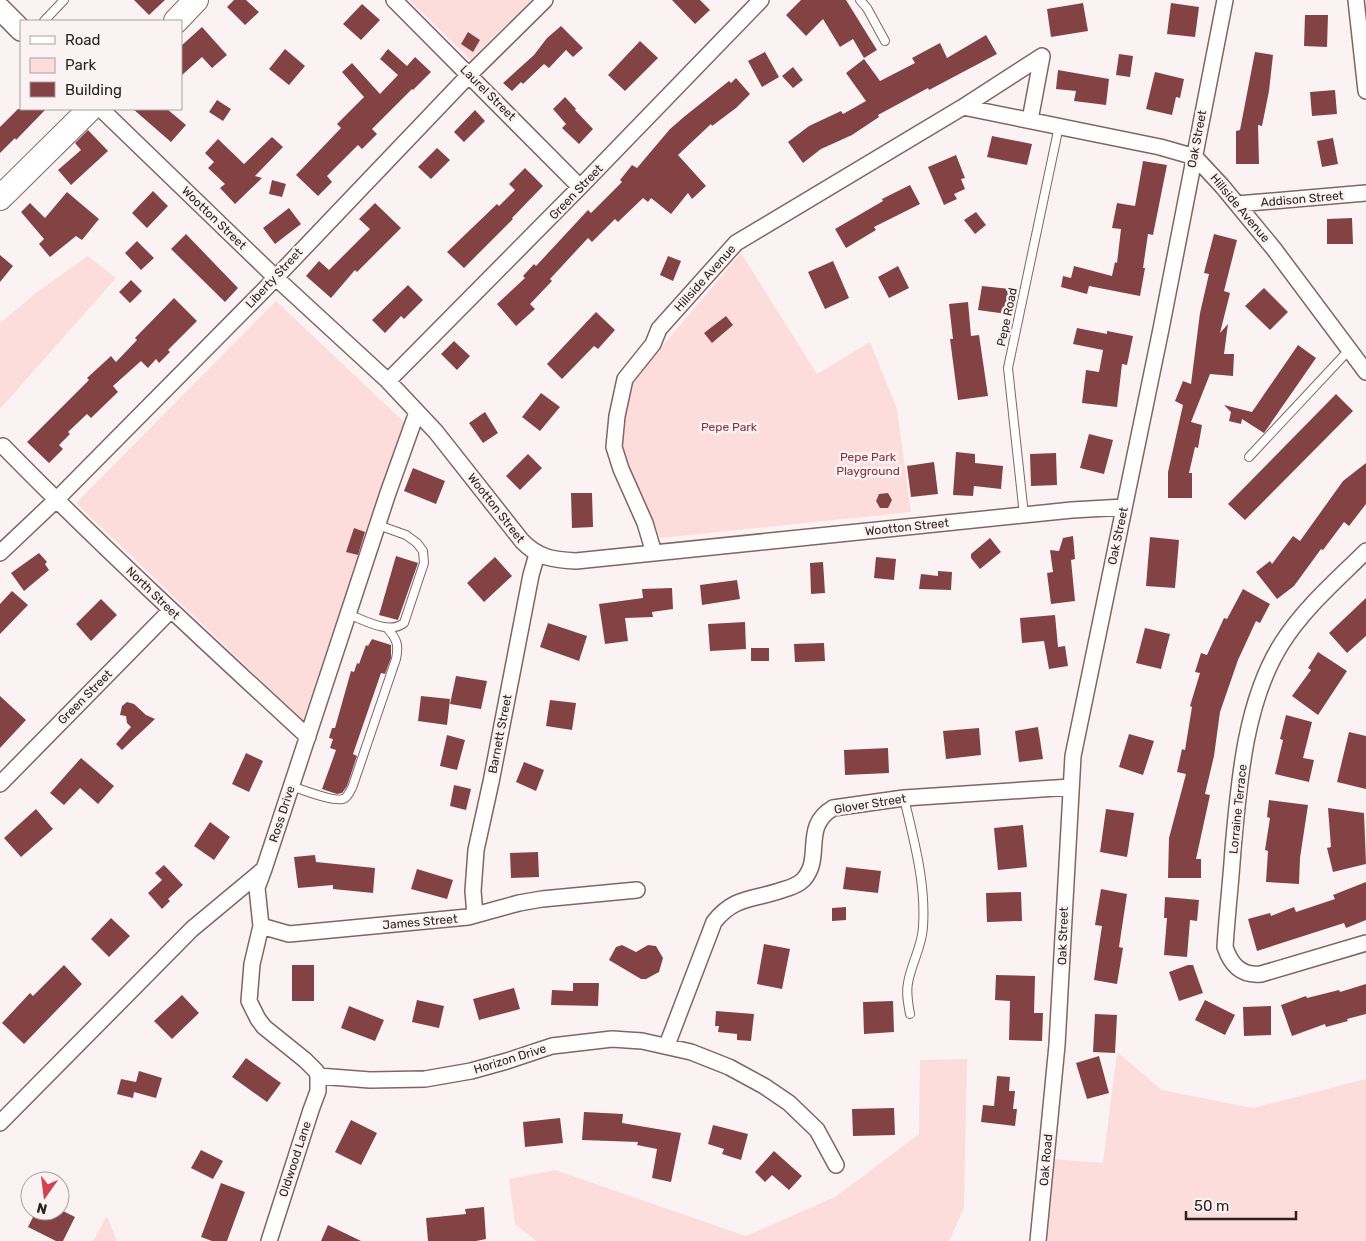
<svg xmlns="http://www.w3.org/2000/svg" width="1366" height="1241" viewBox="0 0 1366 1241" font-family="Rubik,sans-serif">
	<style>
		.green { fill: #fddcdc }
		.building { fill: #834244 }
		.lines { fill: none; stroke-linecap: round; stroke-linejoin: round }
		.lane-casing { stroke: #836463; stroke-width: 10 }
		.street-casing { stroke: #836463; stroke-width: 18 }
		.secondary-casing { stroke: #836463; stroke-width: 24 }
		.primary-casing { stroke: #836463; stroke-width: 26 }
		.lane { stroke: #fff; stroke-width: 8 }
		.street { stroke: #fff; stroke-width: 15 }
		.secondary { stroke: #fff; stroke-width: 21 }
		.primary { stroke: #fff; stroke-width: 24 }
		.labels { text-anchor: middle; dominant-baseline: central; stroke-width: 5; stroke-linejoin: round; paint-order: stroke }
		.street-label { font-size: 12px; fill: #2e2121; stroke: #fbf3f3 }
		.park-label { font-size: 12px; fill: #872f36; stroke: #fbf3f3 }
	</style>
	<rect width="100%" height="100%" fill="#fbf3f3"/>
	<path class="green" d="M409,0H532L471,60Z
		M741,253L817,374L870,342L897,409L911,512L660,538L619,442L632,382Z
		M88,256L116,278L0,409V323L37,292Z
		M276,301L404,422L303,721L76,503Z
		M1117,1052L1162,1090L1253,1108L1366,1079V1241H1034L1041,1158L1103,1163Z
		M967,1059L964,1208L949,1241H536L515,1224L509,1179L555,1170L746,1236L835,1197L919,1134L920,1060Z
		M107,1216L117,1241H93Z"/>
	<path class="building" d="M134,0H165L149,15Z
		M234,0H246L259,12L245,25L227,7Z
		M672,0H700L710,10L695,24Z
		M801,0H846L877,50L864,58L853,39L840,47L823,19L806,36L786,15Z
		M1083,3L1088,31L1051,37L1047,9Z
		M1171,3L1199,7L1195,37L1167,34Z
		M362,4L380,20L361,40L343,24Z
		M1305,15H1328L1327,47L1304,46Z
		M561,26L583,48L573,57L566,50L549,68L544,64L523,84L521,82L512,91L503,83L534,55L547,38Z
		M202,27L227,55L212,68L202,57L181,76V46Z
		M468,32L480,40L473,52L461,44Z
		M986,35L997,54L929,90L928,88L878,115L879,117L852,135L821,149L803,163L788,142L809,126L841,111L843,114L866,101L846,73L864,59L880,81L915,63L912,58L940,43L947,58Z
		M640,41L658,58L625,91L608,75Z
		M285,49L305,66L289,85L269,69Z
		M388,49L407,66L415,57L431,72L413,90L412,89L372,129L377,134L362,149L358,145L327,176L332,182L318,196L296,175L341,128L337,124L364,97L342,72L352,63L380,94L398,75L380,59Z
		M765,52L779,77L762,87L748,61Z
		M1255,52L1273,55L1269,91L1262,126L1258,125L1259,164H1236V131L1240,130Z
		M1119,54L1133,56L1130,77L1116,75Z
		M793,67L803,80L793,88L782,76Z
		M1058,70L1109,79L1106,105L1074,101L1076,91L1056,89Z
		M1155,72L1184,79L1180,98L1176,97L1172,115L1146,109Z
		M736,78L750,94L736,108L712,126L711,124L678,155L706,186L692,199L688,193L671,214L651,198L648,202L643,198L618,222L615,219L592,242L588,238L550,279L552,281L530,304L535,309L516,326L497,304L525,278L523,276L534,264L536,266L588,210L591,213L622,182L620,180L632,165L637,168L670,129L685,116L729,81L731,83Z
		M1335,90L1337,114L1312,116L1310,92Z
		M565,97L576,109L575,110L593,129L579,144L562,128L566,124L553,109Z
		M217,100L231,109L223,121L209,112Z
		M18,109H46L16,140L15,138L0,153V127Z
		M133,109H167L186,125L171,142Z
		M475,110L485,121L464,142L454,132Z
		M88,130L108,151L71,185L58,170L81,150L75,143Z
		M992,136L1032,144L1027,165L987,157Z
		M272,137L283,147L255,176L262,178L235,204L220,188L225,184L208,168L214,162L205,153L218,139L244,164Z
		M1333,138L1338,164L1322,167L1317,141Z
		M437,148L450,160L431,179L418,167Z
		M956,155L965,178L961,179L965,189L954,194L957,199L944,205L928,167Z
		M1143,161L1167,165L1153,235L1148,234L1143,268H1145L1140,296L1089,286L1087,294L1061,287L1063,276L1071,278L1074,266L1112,276L1115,262L1117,263L1121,229L1112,228L1117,203L1135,206Z
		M525,168L543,186L512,218L513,219L464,268L447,252L497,204L499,206L515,190L509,184Z
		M272,180L286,184L282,197L269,194Z
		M910,185L920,204L874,227L876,230L846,248L835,229L883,201L882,199Z
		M153,191L168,206L147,228L132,213Z
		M67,192L99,219L82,240L76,236L50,257L39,244L44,239L21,212L30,203L45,218Z
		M375,203L401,228L357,272L355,270L331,298L306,276L319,261L329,270L370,229L359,219Z
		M289,208L301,224L275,244L263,228Z
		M976,212L986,225L975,234L964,220Z
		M1352,218L1353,244H1327V219Z
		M186,234L238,288L225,302L171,249Z
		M1214,234L1237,240L1224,291L1230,293L1220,333L1228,324L1224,354H1234L1233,376L1210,374L1191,422L1202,425L1198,448L1195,447L1189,473H1192V498H1168V472L1183,405L1175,401L1183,381L1191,384L1200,313L1209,274L1204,273Z
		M137,241L154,258L141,270L125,253Z
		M0,255L13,266L0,282Z
		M668,256L681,261L673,281L660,275Z
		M833,261L849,298L825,309L808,272Z
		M898,266L909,288L889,298L878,277Z
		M131,280L142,291L130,303L119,292Z
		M408,285L423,300L404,319L401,316L385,333L372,320Z
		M982,286L1010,289L1007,314L978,310Z
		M1264,288L1288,312L1270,330L1245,306Z
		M174,298L197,321L168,350L170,352L159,363L156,359L148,368L141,361L113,386L118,392L91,418L87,414L68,432L70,434L59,445L63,449L49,463L27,442L89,380L87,378L111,356L116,362L137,340L135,338Z
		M968,302L971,336L979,335L988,396L958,400L950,339H953L949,304Z
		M596,312L615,330L598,349L594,346L562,379L547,364Z
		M726,316L733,325L712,343L704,333Z
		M1077,328L1107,334V331L1133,336L1127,365L1122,364L1117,407L1082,403L1086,370L1099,372L1103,350L1073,344Z
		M454,341L470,356L457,370L441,354Z
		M1298,345L1316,358L1264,433L1242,419L1241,424L1229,421L1231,412L1224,405L1252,412Z
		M541,393L560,407L540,431L522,417Z
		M1336,394L1353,411L1245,520L1228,504Z
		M485,412L498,433L483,443L469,423Z
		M1089,434L1113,440L1104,474L1080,468Z
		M956,452L975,454V463L1003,466L1001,489L974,486L973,496L953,495Z
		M1056,453L1057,485L1031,486L1030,454Z
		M528,454L542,468L520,490L506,476Z
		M934,462L938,494L911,497L907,466Z
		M1366,463V504L1349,526L1344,522L1323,550L1321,549L1294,586L1277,599L1256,572L1270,561L1272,564L1293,536L1300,541L1343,481Z
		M413,468L445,481L436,504L404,491Z
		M571,493H592L593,527L572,528Z
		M888,493L892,500L888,508H880L876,501L879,494Z
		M354,528L365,532L358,555L346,552Z
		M1073,536L1075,559L1071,560L1075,601L1051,604L1047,573L1053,572L1050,550L1059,551L1063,538Z
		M1150,537L1179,540L1175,588L1146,586Z
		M990,538L1001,552L980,569L971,558V554Z
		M39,553L47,562L45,564L49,570L24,591L11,573Z
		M396,556L418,563L398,620L379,615Z
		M495,557L512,576L484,602L467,583Z
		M876,557L896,559L894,580L874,578Z
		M823,562L825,593L811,594L810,563Z
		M938,571L952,572L951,590L919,589L921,574L938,576Z
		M737,580L740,599L702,605L700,585Z
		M672,588L673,609L652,612L653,617L625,618L628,641L605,644L599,604L643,598L642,589Z
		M1243,589L1270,604L1260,623L1256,621L1238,660L1220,712L1214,756L1205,794L1210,795L1196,859H1201V878H1168L1169,838L1186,774L1177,772L1182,749L1185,750L1192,707L1190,706L1200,673L1195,672L1201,653L1207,655L1224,618L1227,619Z
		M12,591L28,605L0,634V604Z
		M1366,598V636L1347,653L1329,633Z
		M101,599L117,615L91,641L76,624Z
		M1055,615L1058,647L1065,646L1068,666L1049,669L1044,641L1022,643L1020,618Z
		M745,622L746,649L710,651L708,624Z
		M548,623L587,636L579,661L540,647Z
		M1145,628L1170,634L1161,669L1136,663Z
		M372,639L391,645V658L385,674L381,673L353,754L357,756L347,786L342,793L337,794L322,789L336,750L330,748L333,739L329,738L332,728H335L351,671L354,672L357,663L359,664L366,645L368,646Z
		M824,643L825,661L795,662L794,644Z
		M751,648H769V661H751Z
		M1318,652L1347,671L1318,715L1292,696L1311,670L1308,668Z
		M456,676L487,681L481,709L450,704Z
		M0,696L26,720L0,748Z
		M421,696L450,699L447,725L418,721Z
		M550,700L576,703L572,730L546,726Z
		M127,702L134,704L146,715L155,719L122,750L116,744L131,727L127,723L126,716L120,715L122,706Z
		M1286,715L1312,722L1303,758L1314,760L1309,782L1275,774L1283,740L1280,739Z
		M1038,727L1043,759L1019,762L1015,731Z
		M979,728L981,755L946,759L943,731Z
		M1349,732L1366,736V789L1337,782Z
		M1129,734L1154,741L1143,775L1119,767Z
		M447,735L465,740L457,770L440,766Z
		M888,748L889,773L845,775L844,750Z
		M246,753L263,761L249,792L232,784Z
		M81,758L114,786L98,804L80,788L64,805L50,793Z
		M524,762L544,770L536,791L516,782Z
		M454,785L471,789L466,810L450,806Z
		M1269,800L1308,805L1300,858L1299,884L1266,882L1268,851L1265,850L1270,818L1267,817Z
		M1328,808L1364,813L1366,864L1333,872L1327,848L1331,847Z
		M36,809L53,829L21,857L4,838Z
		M1106,809L1134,813L1127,857L1100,852Z
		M210,822L230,837L214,860L194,846Z
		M1023,825L1027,867L998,870L994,828Z
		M538,852L539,877L511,878L510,853Z
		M315,855L316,862L375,868L373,893L333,889V885L298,888L294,857Z
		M164,865L183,885L168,899L170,901L162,909L148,893L162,880L155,873Z
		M846,867L881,871L878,893L843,889Z
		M417,869L453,880L447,899L411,889Z
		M1366,882V920L1346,928L1344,923L1257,951L1248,919L1270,913L1271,916L1294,907L1296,912L1335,899L1333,895Z
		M1101,889L1127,894L1119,947L1123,948L1117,984L1094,980L1102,926L1095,925Z
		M1021,892L1022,921L987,922L986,893Z
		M1165,897L1199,900L1197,921L1190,920L1187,957L1164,955L1167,918H1164Z
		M846,907V920L832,921V908Z
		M111,918L130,936L109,957L91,939Z
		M764,944L790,949L782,989L757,984Z
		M622,945L636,952L648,945L656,946L663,958L659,972L646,979H641L609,960L616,947Z
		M64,965L82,984L24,1044L2,1023L30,993L33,996Z
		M292,965H314V1001H292Z
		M1188,965H1193L1203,993L1179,1001L1169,972Z
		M996,975L1035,976L1034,1013H1043L1042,1041L1009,1040L1010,1001L995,1000Z
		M573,983H599L598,1006L551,1005L552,990L573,991Z
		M1366,984V1014L1347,1019L1348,1021L1326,1027L1325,1024L1292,1036L1281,1005L1306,996L1307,998L1339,990L1340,992Z
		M514,988L520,1009L479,1020L473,999Z
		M182,995L199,1013L172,1039L154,1021Z
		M417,1000L444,1006L439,1028L412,1022Z
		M1205,1000L1235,1015L1225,1035L1195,1020Z
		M893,1001L894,1032L864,1034L863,1002Z
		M349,1006L384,1020L375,1041L341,1028Z
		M1271,1006V1035L1244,1036L1243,1007Z
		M716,1011L754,1014L751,1041L737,1040V1034L718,1032L719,1026H715Z
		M1095,1014L1117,1015L1115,1053L1093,1052Z
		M1099,1056L1109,1093L1087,1099L1076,1063Z
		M246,1058L281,1083L267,1102L232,1077Z
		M139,1071L162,1078L156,1098L134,1092L133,1098L117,1094L121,1079L136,1082Z
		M997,1076L1010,1077L1009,1091H1015L1013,1109H1017L1015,1126L981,1122L983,1105L994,1106Z
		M894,1108L895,1135L853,1136L852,1109Z
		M584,1112L623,1114L622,1123L681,1133L671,1182L652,1178L657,1149L637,1145L638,1142L582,1140Z
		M560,1118L563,1143L525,1147L523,1122Z
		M351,1120L377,1133L361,1165L335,1152Z
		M713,1125L748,1134L741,1160L722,1154L724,1149L708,1144Z
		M201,1150L223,1161L213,1179L191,1168Z
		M774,1151L802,1176L789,1190L772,1175L765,1182L755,1172Z
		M221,1183L245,1192L227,1241H212L201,1237Z
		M484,1207L486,1239L476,1241H428L426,1218L466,1214L465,1209Z
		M36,1211H63L75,1217L63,1241H56L28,1227Z
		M328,1225L361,1241H321Z"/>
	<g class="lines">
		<g class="lane-casing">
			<path id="lane" d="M860,0L867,8L885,41
				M44,21L64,0
				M1249,457L1349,350
				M1024,515L1008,368L1059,126
				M348,614C364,620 389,635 404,623L424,563L423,551L417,543L406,535L378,525
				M291,786C301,789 337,804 345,798C348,796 350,791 352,788L396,659C399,645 397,639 387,628
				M904,798C914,841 926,883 923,927C922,947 911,964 908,983C906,993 908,1003 910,1014"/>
		</g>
		<g class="street-casing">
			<path id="street" d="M394,0L580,187
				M1356,0L1366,91
				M963,107L1042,56L1030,120
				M101,109L275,277L388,381L436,432L522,541C538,558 554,560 576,561L1072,510L1124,507
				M1237,204L1366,193
				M388,381L580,187L761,0
				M3,446C101,546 204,641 308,737
				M1366,551C1337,580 1304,608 1282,643C1245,701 1239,782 1233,849C1231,881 1227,914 1225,947C1231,965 1241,976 1261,974L1366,943
				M0,553L56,500L263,291L470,74L545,0
				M654,553L645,523L621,469L614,447L617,416L625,379L653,344L659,329L736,243L963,107L1160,147L1195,157L1222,186L1274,249L1366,372
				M0,784L171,610
				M264,869L257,888L261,926L252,964L249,1001L258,1019L264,1027L305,1060L316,1071L318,1076L370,1080L425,1079L471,1071L507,1061L552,1046L612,1039L642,1041L691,1052L729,1067L764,1086L789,1103L817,1130L836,1165
				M475,915L473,891L476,850L491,782L531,575L537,554
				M261,926L289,934L468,917L519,903L542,899L637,890
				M667,1045L714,922C734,896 754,900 782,890C789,888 797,886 803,880C824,858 801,827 833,808L904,798L1071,787
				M0,1123L192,929L264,869L388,493L417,412
				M269,1241L311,1110L318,1091V1076
				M1038,1241L1057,1045L1073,756L1161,329L1225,0"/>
		</g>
		<g class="secondary-casing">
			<path id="secondary" d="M0,9L21,30"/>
		</g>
		<g class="primary-casing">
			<path id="primary" d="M176,21L196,0
				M0,198L90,109"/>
		</g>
		<use href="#lane" class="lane"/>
		<use href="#street" class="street"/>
		<use href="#secondary" class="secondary"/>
		<use href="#primary" class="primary"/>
	</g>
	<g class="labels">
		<g class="street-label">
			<text transform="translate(488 93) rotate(45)">Laurel Street</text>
			<text transform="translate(1197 139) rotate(-79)">Oak Street</text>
			<text transform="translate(576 192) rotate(-46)">Green Street</text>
			<text transform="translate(1302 199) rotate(-5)">Addison Street</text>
			<text transform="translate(1240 208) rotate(50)">Hillside Avenue</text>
			<text transform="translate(214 218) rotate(44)">Wootton Street</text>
			<text transform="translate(274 278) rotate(-47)">Liberty Street</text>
			<text transform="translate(705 278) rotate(-48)">Hillside Avenue</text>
			<text transform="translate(1007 317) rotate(-78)">Pepe Road</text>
			<text transform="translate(496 508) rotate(52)">Wootton Street</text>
			<text transform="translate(907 527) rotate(-6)">Wootton Street</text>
			<text transform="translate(1118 536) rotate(-78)">Oak Street</text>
			<text transform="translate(153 593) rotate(44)">North Street</text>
			<text transform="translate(85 697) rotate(-45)">Green Street</text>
			<text transform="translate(500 734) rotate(-79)">Barnett Street</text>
			<text transform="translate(870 804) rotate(-9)">Glover Street</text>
			<text transform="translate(1238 809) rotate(-84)">Lorraine Terrace</text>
			<text transform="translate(282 814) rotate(-72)">Ross Drive</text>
			<text transform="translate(420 922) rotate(-5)">James Street</text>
			<text transform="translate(1063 936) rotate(-88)">Oak Street</text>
			<text transform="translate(510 1059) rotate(-17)">Horizon Drive</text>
			<text transform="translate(295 1159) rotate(-72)">Oldwood Lane</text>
			<text transform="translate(1046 1160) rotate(-85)">Oak Road</text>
		</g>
		<g class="park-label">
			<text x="729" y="427">Pepe Park</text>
			<text x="868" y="457">Pepe Park<tspan x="868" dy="14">Playground</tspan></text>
		</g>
	</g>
	<rect x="20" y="20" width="162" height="90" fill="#fbf3f3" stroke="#a99f9f"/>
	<rect x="30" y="36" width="25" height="8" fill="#ffffff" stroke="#a99f9f"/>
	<text x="65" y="45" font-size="15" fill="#2e2121">Road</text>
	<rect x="30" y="58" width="25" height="15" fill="#fddcdc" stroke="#a99f9f"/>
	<text x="65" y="70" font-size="15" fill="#2e2121">Park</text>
	<rect x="30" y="82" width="25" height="15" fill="#834244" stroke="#a99f9f"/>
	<text x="65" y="95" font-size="15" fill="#2e2121">Building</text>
	<g transform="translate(45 1196) rotate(194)"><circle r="24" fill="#fbf3f3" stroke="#a99f9f"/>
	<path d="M0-4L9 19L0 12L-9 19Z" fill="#d24250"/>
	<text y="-8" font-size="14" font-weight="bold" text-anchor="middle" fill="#2e2121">N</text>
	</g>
	<path d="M1186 1211v8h110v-8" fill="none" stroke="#2e2121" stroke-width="2.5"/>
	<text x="1194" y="1211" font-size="15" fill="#2e2121" stroke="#fbf3f3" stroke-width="4" paint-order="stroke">50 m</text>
</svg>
